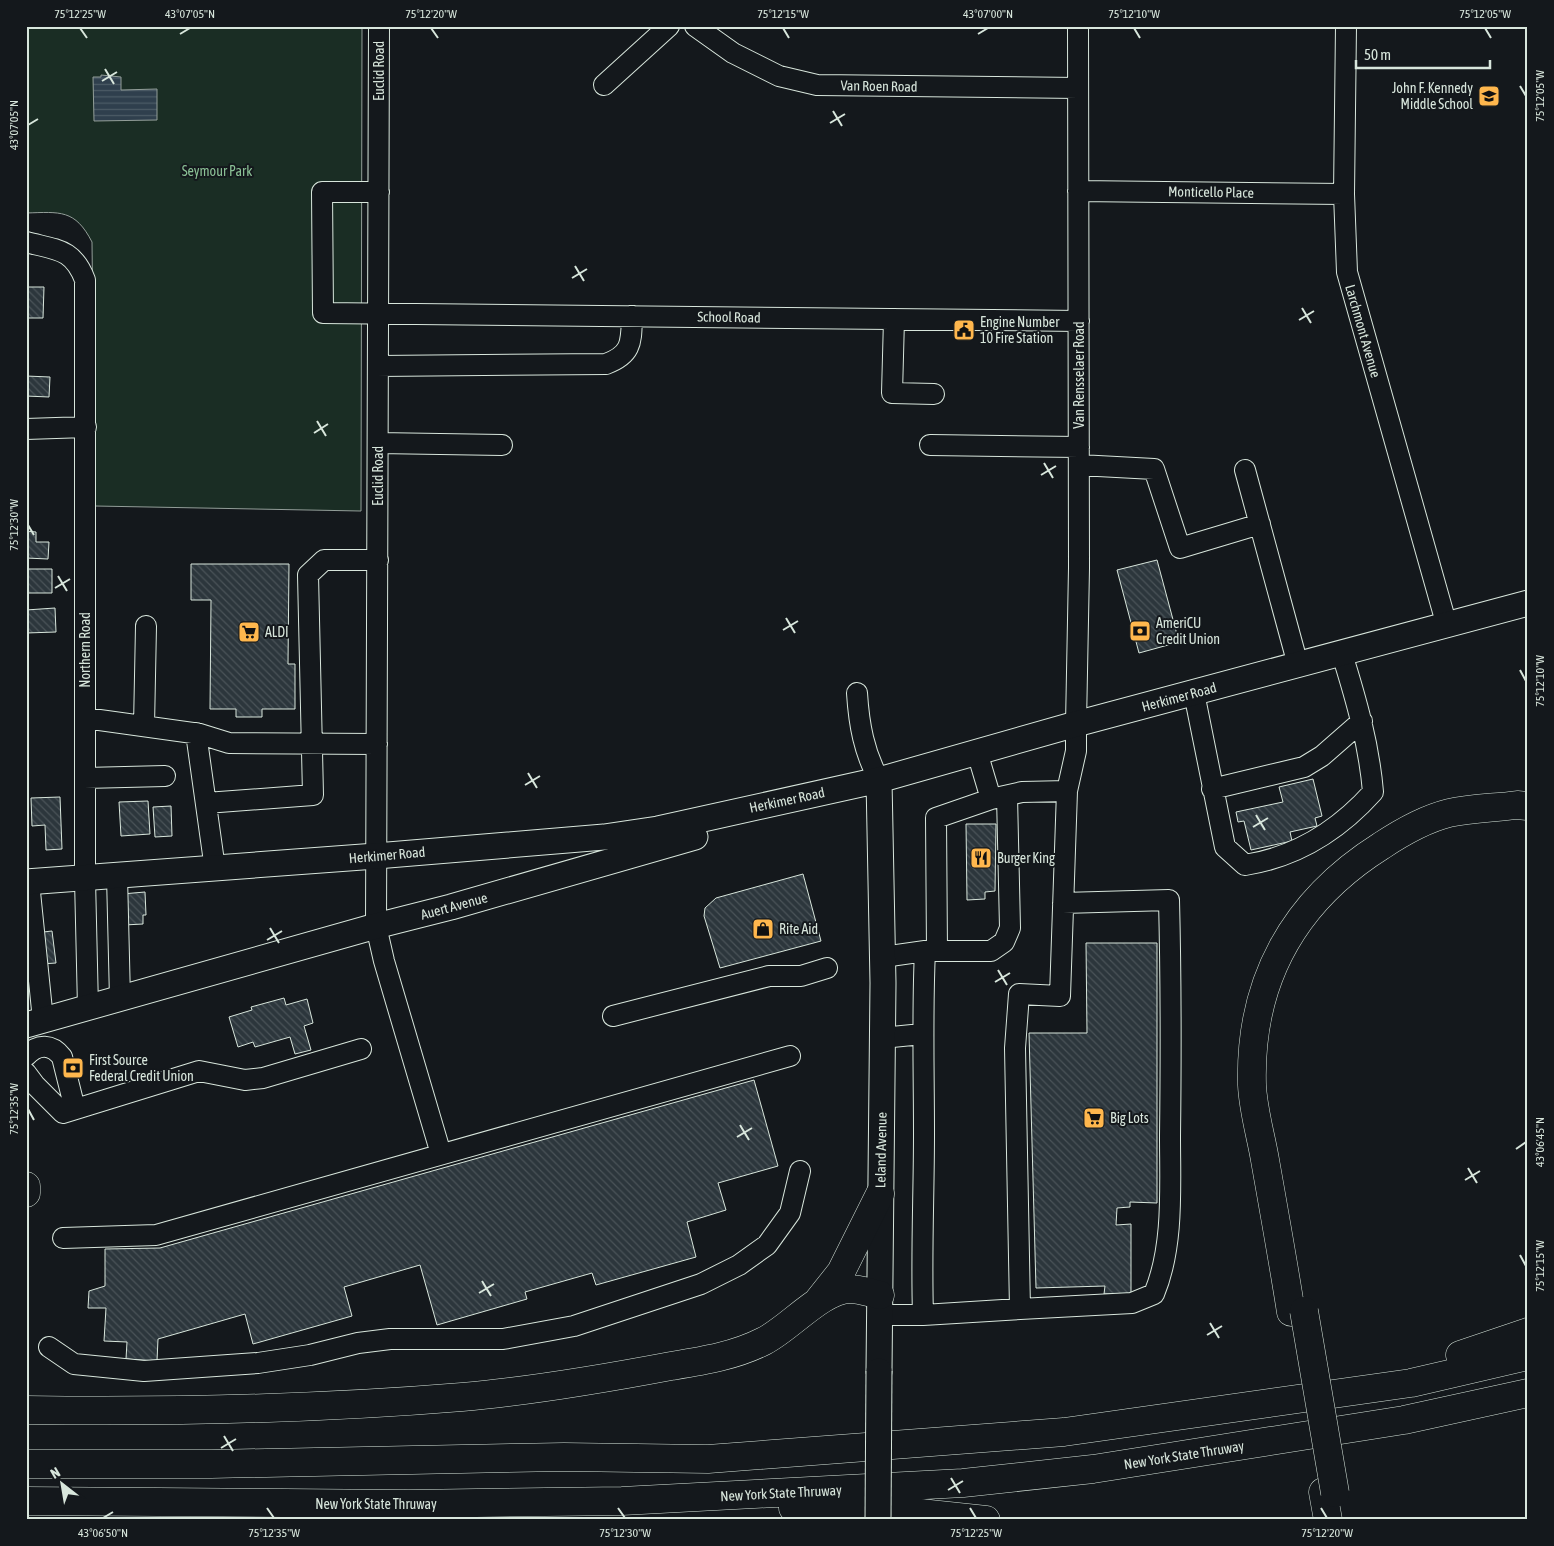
<svg xmlns="http://www.w3.org/2000/svg" width="1554" height="1546" viewBox="0 0 1554 1546" font-family="'Asap Condensed',sans-serif">
	<style>
		.park { fill: #1a2d24; stroke: #939e99 }
		.water { fill: url(#water-rules); stroke: #939e99 }
		.building { fill: url(#building-back-hatch); stroke: #d8e6dc }
		.lines { fill: none; stroke-linecap: round; stroke-linejoin: round }
		.minor-casing { stroke: #d8e6dc; stroke-width: 22 }
		.major-casing { stroke: #d8e6dc; stroke-width: 27 }
		.highway-casing { stroke: #d8e6dc; stroke-width: 29 }
		.minor { stroke: #14181c; stroke-width: 20 }
		.major { stroke: #14181c; stroke-width: 25 }
		.highway { stroke: #14181c; stroke-width: 28 }
		.major-bridge-casing { stroke: #d8e6dc; stroke-width: 27; stroke-linecap: butt }
		.highway-bridge-casing { stroke: #d8e6dc; stroke-width: 29; stroke-linecap: butt }
		.major-bridge { stroke: #14181c; stroke-width: 25 }
		.highway-bridge { stroke: #14181c; stroke-width: 28 }
		.ticks { fill: none; stroke: #d8e6dc; stroke-width: 2 }
		.labels { text-anchor: middle; dominant-baseline: central; stroke-width: 4; stroke-linejoin: round; paint-order: stroke }
		.street-label { font-size: 14px; fill: #d8e6dc; stroke: #14181c }
		.poi-label { font-size: 14px; fill: #d8e6dc; stroke: #14181c; text-anchor: start }
		.park-label { font-size: 14px; fill: #8ac095; stroke: #14181c }
		.neatline { fill: none; stroke: #d8e6dc; stroke-width: 2 }
		.ticks-label { font-size: 12px; text-anchor: middle; fill: #d8e6dc }
	</style>
	<defs>
		<pattern id="water-rules" width="6" height="5" patternUnits="userSpaceOnUse" patternTransform="scale(1.25)"><rect width="6" height="5" fill="#2f3f4d"/><path d="M0 2.5h6" fill="none" stroke="#4c5b66"/></pattern>
		<pattern id="building-back-hatch" width="6" height="6" patternUnits="userSpaceOnUse" patternTransform="scale(1.25)"><rect width="6" height="6" fill="#2c363c"/><path d="M-1 5l2 2M0 0l6 6M5-1l2 2" fill="none" stroke="#4a5358"/></pattern>
	</defs>
	<rect width="100%" height="100%" fill="#14181c"/>
	<path class="park" d="M26,26H362L361,511L95,506L92,242C75,209 60,212 26,213Z"/>
	<path class="water" d="M101,75L121,77V90L157,89V120L94,121L93,77H101Z"/>
	<path class="building" d="M26,287H44L43,318H26Z
		M26,376L50,377L49,397L26,396Z
		M26,531L36,532V542H49L48,559L26,558Z
		M1157,560L1179,642L1139,653L1117,570Z
		M191,564H289L288,664H295V709H262V717H236V709H210L211,600H191Z
		M26,569H52V593H26Z
		M55,608L56,632L26,633V610Z
		M1313,779L1322,816L1315,818L1317,826L1290,832L1292,841L1251,850L1244,821L1238,822L1236,812L1283,802L1279,787Z
		M60,797L62,849L46,850L45,825L32,826L31,798Z
		M148,801L150,834L121,836L119,802Z
		M171,806L172,836L155,837L153,807Z
		M966,824H996L995,891L985,892V899L967,900Z
		M803,874L821,941L720,968L704,916L705,908L716,898Z
		M145,892L146,915H143V924L124,925L122,894Z
		M52,931L56,963L26,965V934Z
		M1086,943H1157V1203L1130,1202V1207L1117,1208L1116,1225L1131,1224V1294H1104L1105,1286L1036,1288L1029,1033H1087Z
		M284,998L286,1005L307,999L313,1023L304,1026L311,1050L295,1054L290,1037L255,1047L253,1042L238,1047L229,1017L252,1010L251,1007Z
		M754,1080L778,1166L718,1183L726,1210L687,1222L696,1257L596,1285L592,1273L525,1292L527,1299L437,1325L420,1265L344,1287L352,1316L253,1344L245,1314L158,1339L157,1361L126,1359L127,1342L104,1341L106,1308H88L89,1291L105,1286V1249L160,1248Z"/>
	<g class="lines">
		<g class="minor-casing">
			<path id="minor" d="M379,26L376,926L384,961L441,1154
				M695,26L733,53L779,76L817,85L1078,88
				M1346,26L1344,194L1347,272L1447,626
				M604,85L669,26
				M1078,191L1344,194
				M379,192H322L323,313L1079,321
				M26,242C56,250 73,248 85,280V879L88,1008
				M894,319L892,393L934,394
				M378,366L606,364C633,354 631,341 632,316
				M26,429L86,427
				M378,443L502,445
				M930,445L1079,447
				M1079,465L1154,469L1180,548L1260,524
				M1245,470L1298,665
				M857,693C859,725 864,752 879,780
				M1194,693L1225,847L1245,865C1296,857 1338,831 1373,792C1369,744 1356,699 1342,654
				M85,718L200,734L229,743L377,744
				M144,726L146,626
				M196,733L215,869
				M977,752L991,799
				M85,778L165,776
				M1212,789L1304,767L1322,756L1362,721
				M206,803L313,795L308,575L324,560H378
				M117,876L120,999
				M29,882L43,1020
				M925,951H991L1004,942L1010,928L1007,796
				M937,951L936,818L991,799L1022,792L1067,791
				M613,1016L769,976H801L827,968
				M882,1038L922,1034
				M26,1056C38,1043 52,1044 62,1057L75,1109
				M26,1073L35,1085L63,1113L199,1071L245,1080L263,1078L361,1049
				M63,1238L156,1235L790,1056
				M1020,1309L1132,1303L1154,1294C1174,1246 1170,1187 1170,1136C1171,1057 1171,979 1169,900L1063,903
				M880,1315H923C921,1254 924,1194 924,1133C924,1072 922,1012 925,951L883,957
				M923,1315L1020,1309L1015,1048L1019,994L1060,996L1067,791L1076,751V724L1079,568L1078,26
				M49,1347L74,1364L144,1371L258,1363L310,1355L358,1343L390,1339H503L574,1326L701,1284L739,1265L767,1245L790,1213L800,1171"/>
		</g>
		<g class="major-casing">
			<path id="major" d="M879,780L883,983L879,1371
				M26,882L376,856L604,837L658,829L879,780L1076,724L1528,603
				M26,1025L376,926L451,907L695,837"/>
		</g>
		<g class="highway-casing">
			<path id="highway" d="M26,1186V1193
				M818,1301L841,1272L880,1194
				M1291,1312C1283,1261 1274,1211 1265,1160C1261,1136 1253,1110 1252,1085C1249,981 1294,901 1381,846C1402,832 1425,819 1449,813C1471,808 1495,808 1517,805L1528,806
				M1460,1355L1528,1332
				M26,1410C171,1412 317,1409 462,1397C532,1391 602,1379 671,1366C702,1361 735,1356 764,1341C790,1328 821,1290 850,1289C860,1289 870,1293 880,1295
				M26,1464H211L564,1457L708,1459L1064,1432L1411,1383L1528,1356
				M1323,1492L1328,1520
				M26,1501L408,1504L622,1501L963,1483L1093,1469L1404,1420L1528,1393
				M793,1508L920,1513L986,1520"/>
		</g>
		<use href="#minor" class="minor"/>
		<use href="#major" class="major"/>
		<use href="#highway" class="highway"/>
		<g class="major-bridge-casing">
			<path id="major-bridge" d="M878,1520L879,1371"/>
		</g>
		<g class="highway-bridge-casing">
			<path id="highway-bridge" d="M1304,1311L1335,1493"/>
		</g>
		<use href="#major-bridge" class="major-bridge"/>
		<use href="#highway-bridge" class="highway-bridge"/>
	</g>
	<path class="ticks" d="M80,28L87,38M431,28L438,38M783,28L789,38M1134,28L1140,38M1485,28L1491,38M180,34L190,28M978,34L988,28M105,69L114,84M102,81L117,72M1520,86L1526,96M833,111L842,126M830,123L845,114M28,125L38,119M575,266L584,281M572,278L587,269M1302,308L1311,323M1299,320L1314,311M317,421L326,436M314,433L328,424M1044,463L1053,478M1041,475L1056,466M28,525L34,535M58,576L67,591M55,588L70,579M786,618L795,633M783,630L798,621M1520,670L1526,681M528,773L537,788M525,785L540,776M1256,815L1265,830M1253,827L1268,818M270,928L279,943M267,940L282,931M998,970L1007,985M995,982L1010,973M28,1109L34,1120M740,1125L749,1140M737,1137L752,1128M1516,1149L1526,1142M1468,1168L1477,1183M1465,1180L1480,1171M1520,1255L1526,1266M482,1281L491,1296M479,1293L494,1284M1210,1323L1219,1338M1207,1335L1222,1326M224,1436L233,1451M221,1448L236,1439M951,1478L960,1493M948,1490L963,1481M267,1508L274,1518M618,1508L625,1518M970,1508L976,1518M1321,1508L1327,1518M103,1518L113,1512"/>
	<defs>
		<g id="school-square" transform="scale(1.125)"><rect x="-9" y="-9" width="18" height="18" rx="4" fill="#ffb74d" stroke="#14181c"/><path d="M0-5L7-2L0 1L-7-2ZM-4 1L0 2.5L4 1V4Q0 6-4 4Z" fill="#111"/></g>
		<g id="civic-square" transform="scale(1.125)"><rect x="-9" y="-9" width="18" height="18" rx="4" fill="#ffb74d" stroke="#14181c"/><path d="M-.6-6.5H3V-4.5H.6V-3L4-1V1h2V6H-6V1h2V-1L-.6-3ZM-1.2 2.5V6h2.4V2.5Z" fill="#111"/></g>
		<g id="bank-square" transform="scale(1.125)"><rect x="-9" y="-9" width="18" height="18" rx="4" fill="#ffb74d" stroke="#14181c"/><path d="M-6-4H6V4H-6ZM0-2.3a2.3 2.3 0 1 0 0 4.6a2.3 2.3 0 1 0 0-4.6Z" fill="#111"/></g>
		<g id="supermarket-square" transform="scale(1.125)"><rect x="-9" y="-9" width="18" height="18" rx="4" fill="#ffb74d" stroke="#14181c"/><path d="M-6-5.5h2.5l.6 2H6L4.5 2H-2.5L-4.4-4H-6ZM-1.5 3.2a1.3 1.3 0 1 0 .1 0ZM3 3.2a1.3 1.3 0 1 0 .1 0Z" fill="#111"/></g>
		<g id="restaurant-square" transform="scale(1.125)"><rect x="-9" y="-9" width="18" height="18" rx="4" fill="#ffb74d" stroke="#14181c"/><path d="M-5-6h1v4h1v-4h1v4h1v-4h1v5L-1.5 .5V6h-2V.5L-5-1ZM5-6V6H3V1.5H1.5Q1.5-4 5-6Z" fill="#111"/></g>
		<g id="shop-square" transform="scale(1.125)"><rect x="-9" y="-9" width="18" height="18" rx="4" fill="#ffb74d" stroke="#14181c"/><path d="M-5-2.5h2.3a2.7 3.5 0 0 1 5.4 0H5L5.5 6h-11ZM-1.5-2.5h3a1.5 2.3 0 0 0-3 0Z" fill="#111"/></g>
	</defs>
	<g fill-rule="evenodd">
		<use href="#school-square" x="1489" y="96"/>
		<use href="#civic-square" x="964" y="330"/>
		<use href="#bank-square" x="1140" y="631"/>
		<use href="#supermarket-square" x="249" y="632"/>
		<use href="#restaurant-square" x="981" y="858"/>
		<use href="#shop-square" x="763" y="929"/>
		<use href="#bank-square" x="73" y="1068"/>
		<use href="#supermarket-square" x="1094" y="1118"/>
	</g>
	<g class="labels">
		<g class="street-label">
			<text transform="translate(379 71) rotate(-90)">Euclid Road</text>
			<text transform="translate(879 86) rotate(1)">Van Roen Road</text>
			<text transform="translate(1211 192) rotate(1)">Monticello Place</text>
			<text transform="translate(729 317) rotate(1)">School Road</text>
			<text transform="translate(1363 331) rotate(74)">Larchmont Avenue</text>
			<text transform="translate(1079 375) rotate(-90)">Van Rensselaer Road</text>
			<text transform="translate(378 476) rotate(-90)">Euclid Road</text>
			<text transform="translate(85 650) rotate(-90)">Northern Road</text>
			<text transform="translate(1179 697) rotate(-15)">Herkimer Road</text>
			<text transform="translate(787 800) rotate(-12)">Herkimer Road</text>
			<text transform="translate(387 855) rotate(-5)">Herkimer Road</text>
			<text transform="translate(454 906) rotate(-15)">Auert Avenue</text>
			<text transform="translate(881 1150) rotate(-89)">Leland Avenue</text>
			<text transform="translate(1184 1455) rotate(-9)">New York State Thruway</text>
			<text transform="translate(781 1493) rotate(-3)">New York State Thruway</text>
			<text x="376" y="1504">New York State Thruway</text>
		</g>
		<g class="poi-label">
			<text x="1473" y="88" text-anchor="end">John F. Kennedy<tspan x="1473" dy="16">Middle School</tspan></text>
			<text x="980" y="322">Engine Number<tspan x="980" dy="16">10 Fire Station</tspan></text>
			<text x="1156" y="623">AmeriCU<tspan x="1156" dy="16">Credit Union</tspan></text>
			<text x="265" y="632">ALDI</text>
			<text x="997" y="858">Burger King</text>
			<text x="779" y="929">Rite Aid</text>
			<text x="89" y="1060">First Source<tspan x="89" dy="16">Federal Credit Union</tspan></text>
			<text x="1110" y="1118">Big Lots</text>
		</g>
		<g class="park-label">
			<text x="217" y="171">Seymour Park</text>
		</g>
	</g>
	<rect width="1554" height="1546" fill="none" stroke="#14181c" stroke-width="55"/>
	<g transform="translate(62 1484) rotate(329)" stroke="#14181c" stroke-width="4" paint-order="stroke">
	<path d="M0-4L9 19L0 12L-9 19Z" fill="#d8e6dc"/>
	<text y="-8" font-size="14" font-weight="bold" text-anchor="middle" fill="#d8e6dc">N</text>
	</g>
	<path d="M1356 60v8h134v-8" fill="none" stroke="#d8e6dc" stroke-width="2.5"/>
	<text x="1364" y="60" font-size="15" fill="#d8e6dc" stroke="#14181c" stroke-width="4" paint-order="stroke">50 m</text>
	<rect x="28" y="28" width="1498" height="1490" class="neatline"/>
	<g class="ticks-label">
		<text x="80" y="18">75°12'25"W</text>
		<text x="190" y="18">43°07'05"N</text>
		<text x="431" y="18">75°12'20"W</text>
		<text x="783" y="18">75°12'15"W</text>
		<text x="988" y="18">43°07'00"N</text>
		<text x="1134" y="18">75°12'10"W</text>
		<text x="1485" y="18">75°12'05"W</text>
		<text transform="translate(1540 96) rotate(-90)" y="4">75°12'05"W</text>
		<text transform="translate(14 125) rotate(-90)" y="4">43°07'05"N</text>
		<text transform="translate(14 525) rotate(-90)" y="4">75°12'30"W</text>
		<text transform="translate(1540 681) rotate(-90)" y="4">75°12'10"W</text>
		<text transform="translate(14 1109) rotate(-90)" y="4">75°12'35"W</text>
		<text transform="translate(1540 1142) rotate(-90)" y="4">43°06'45"N</text>
		<text transform="translate(1540 1266) rotate(-90)" y="4">75°12'15"W</text>
		<text x="103" y="1537">43°06'50"N</text>
		<text x="274" y="1537">75°12'35"W</text>
		<text x="625" y="1537">75°12'30"W</text>
		<text x="976" y="1537">75°12'25"W</text>
		<text x="1327" y="1537">75°12'20"W</text>
	</g>
</svg>
